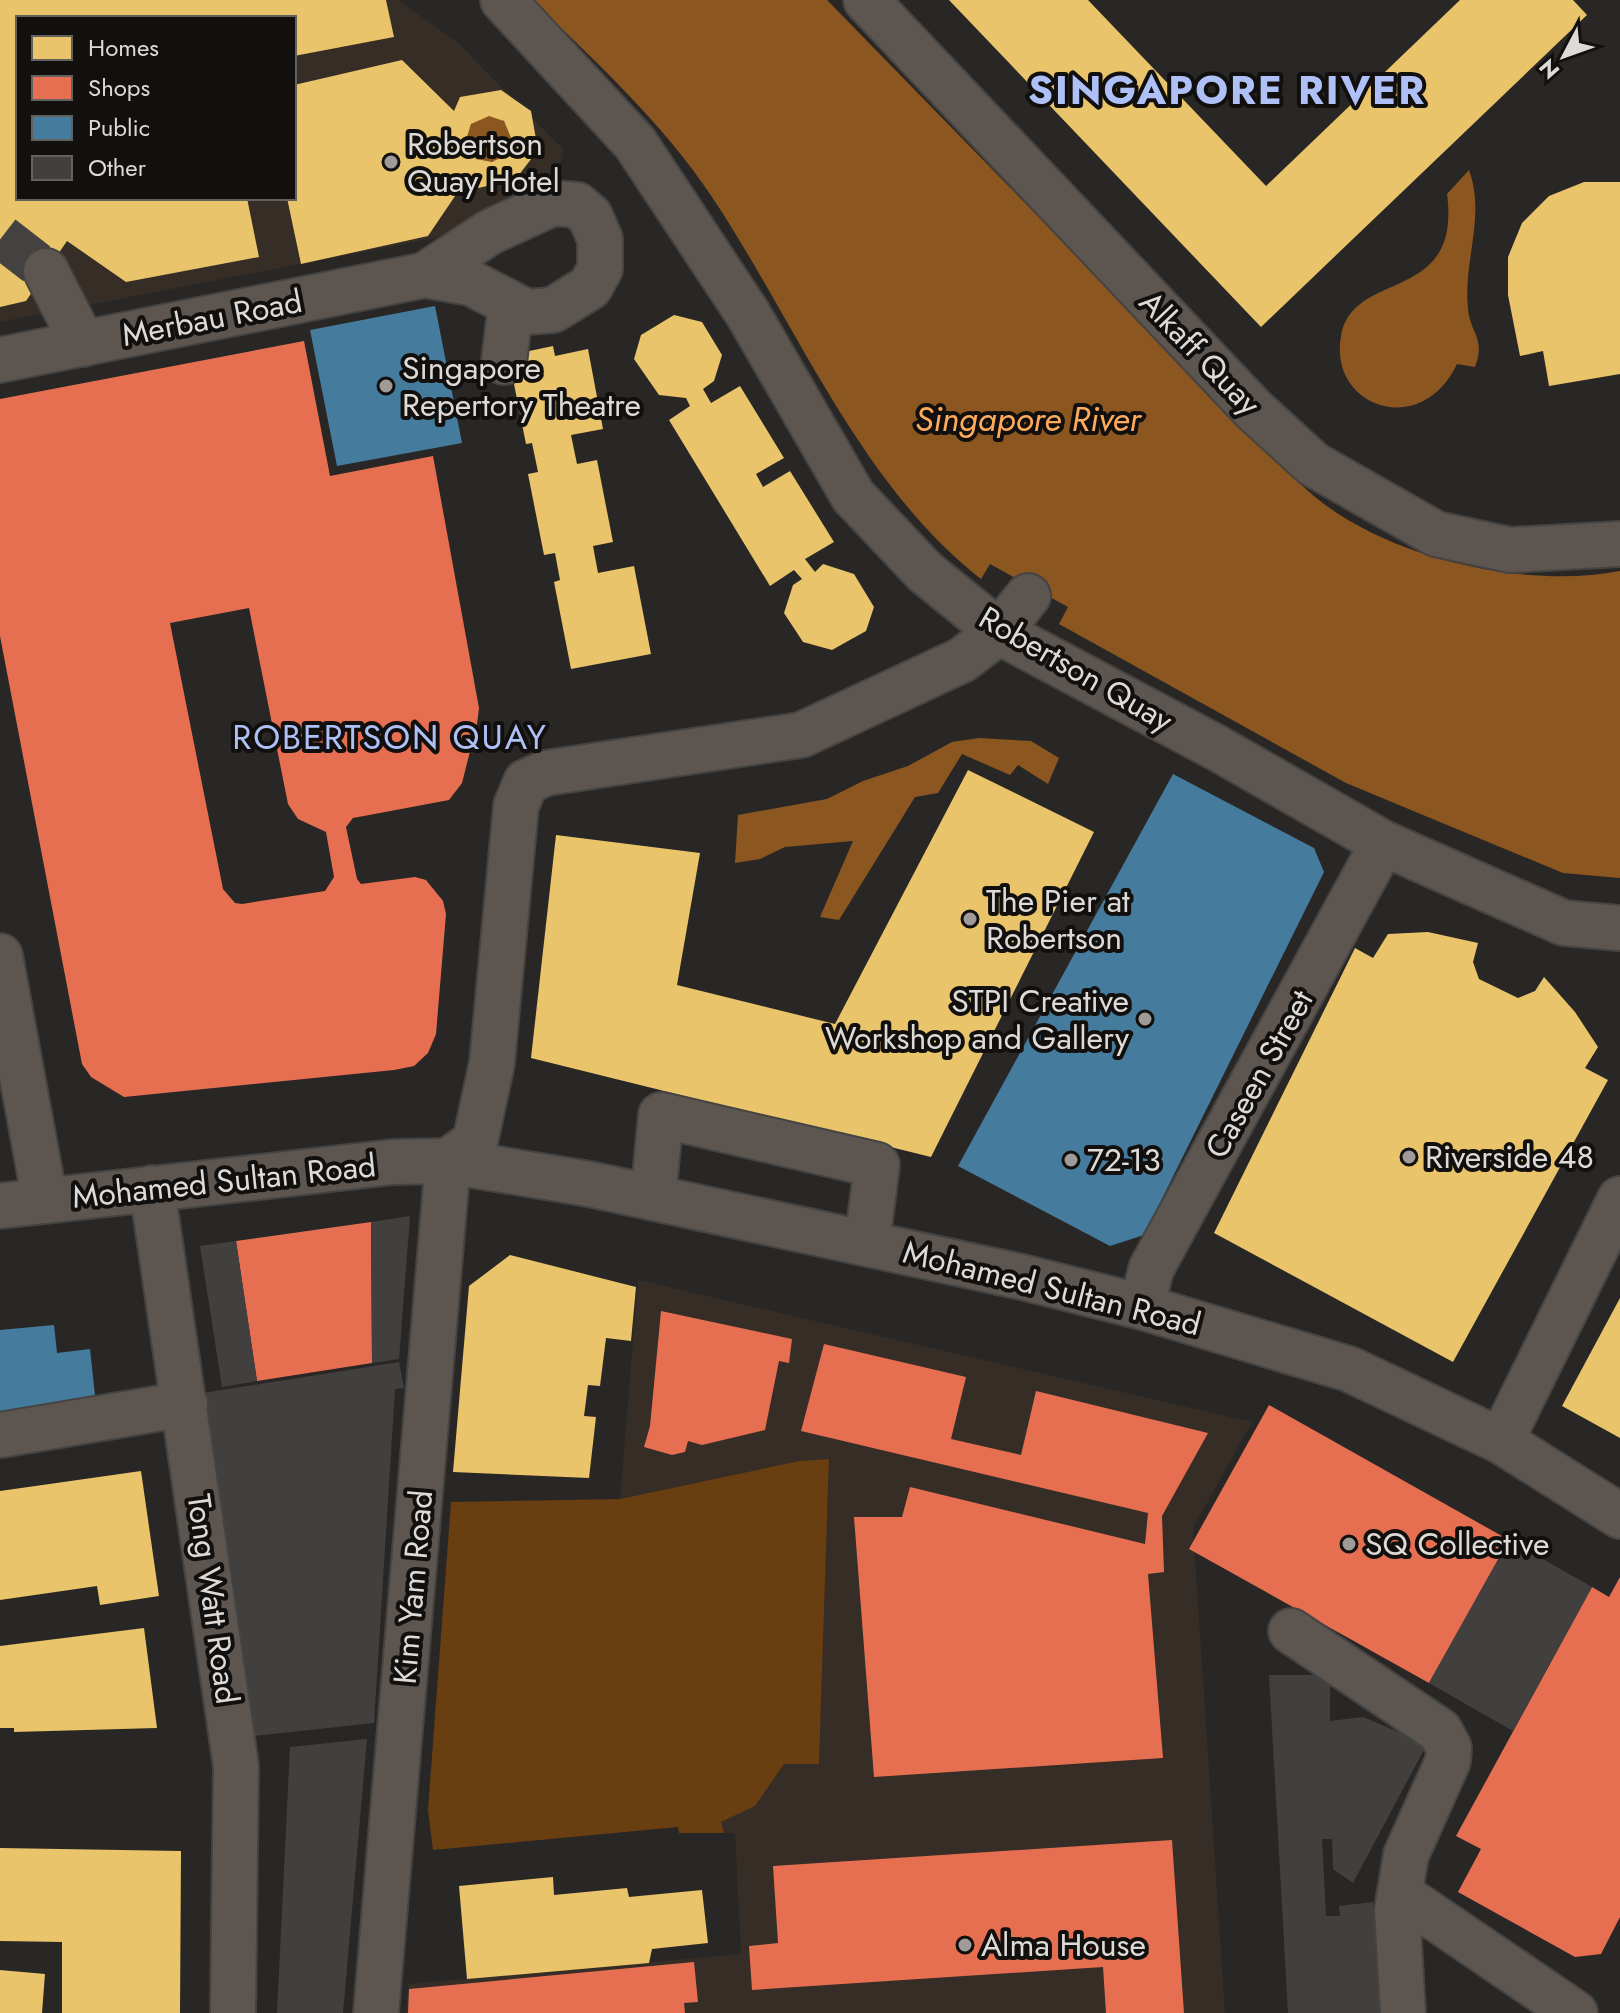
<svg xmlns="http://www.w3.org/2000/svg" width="1620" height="2013" viewBox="0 0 1620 2013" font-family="Jost,sans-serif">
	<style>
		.built { fill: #352d26; fill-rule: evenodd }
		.green { fill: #693e11 }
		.water { fill: #8c5620 }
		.homes { fill: #e9c46a; fill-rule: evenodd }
		.shops { fill: #e76f51; fill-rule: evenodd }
		.public { fill: #457b9d }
		.building { fill: #42403f }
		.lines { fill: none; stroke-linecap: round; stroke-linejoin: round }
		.minor-tunnel { stroke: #444240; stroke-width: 44; stroke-dasharray: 44 22; stroke-linecap: butt }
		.minor-casing { stroke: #454442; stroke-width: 48 }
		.minor { stroke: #5d554f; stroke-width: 44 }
		.poi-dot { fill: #9e9b99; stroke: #12100e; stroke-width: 3 }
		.labels { text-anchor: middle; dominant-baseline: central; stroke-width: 8; stroke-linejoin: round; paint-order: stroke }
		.poi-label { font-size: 32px; fill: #dddad7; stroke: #12100e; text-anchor: start }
		.street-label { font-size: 32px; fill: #dddad7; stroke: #12100e }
		.water-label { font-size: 34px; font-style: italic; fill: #feaa5d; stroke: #12100e }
		.neighbourhood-label { font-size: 34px; letter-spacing: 2px; fill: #afc0f7; stroke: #12100e }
		.district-label { font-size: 40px; font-weight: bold; letter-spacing: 2px; fill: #afc0f7; stroke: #12100e }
	</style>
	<rect width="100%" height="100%" fill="#292725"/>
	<path class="built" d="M0,0H398L456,41L564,150L558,171L478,225L430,239L0,322ZM18,18H294V198H18Z
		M638,1280L1252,1422L1193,1528L1225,2013H406L408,1984L741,1954L735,1834L724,1833L720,1822L755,1806L784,1764L819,1763L829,1459L799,1461L620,1499Z"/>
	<path class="green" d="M829,1459L819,1764H784L755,1806L721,1822L724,1833H679L678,1827L433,1850L428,1810L451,1502L620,1499L799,1461Z"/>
	<path class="water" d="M532,0H827L1270,454C1287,471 1304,489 1324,504C1399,560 1528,589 1620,571V878L1563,873L1346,783L1059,624L1068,607L990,564L981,579C860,485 796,323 712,197C663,123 596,62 532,0Z
		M466 139a23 23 0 1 1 46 0a23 23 0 1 1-46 0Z
		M1469,170C1486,217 1463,260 1468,308C1470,334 1486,337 1475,367L1457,364C1421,440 1328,407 1341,336C1353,268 1462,305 1447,194Z
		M979,738L1031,741L1059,758L1048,784L1018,765L1010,775L962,754L938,793L915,797L839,920L820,917L853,841L785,847L760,859L735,863L738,815L827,799L863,781L908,766L952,742Z"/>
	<path class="homes" d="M0,0H386L394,37L294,56V18H18V198H247L259,257L126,282L67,241L26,301L0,307Z
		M949,0H1088L1266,186L1460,0H1573L1587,15L1261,327Z
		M402,60L454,111L460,97L501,90L531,111L538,150L515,180L478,188L468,177L428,236L301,264L287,198H294V85ZM489,116L504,121L512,140L506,155L492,162L476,159L466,140L471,124Z
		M1584,182H1620V374L1549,386L1543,351L1520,356L1508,295V257L1522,223L1549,196Z
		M674,315L702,322L722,355L714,381L703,389L711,403L740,386L784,458L756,474L763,487L790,471L834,542L805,559L815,572L823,564L854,574L874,607L866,631L832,650L803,642L784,613L793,585L802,579L794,570L770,586L669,420L690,406L686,398L659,395L634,359L641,335Z
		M553,346L555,356L588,349L603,429L571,435L577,464L597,460L613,542L593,546L598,573L634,566L651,654L571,669L554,582L560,580L555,553L544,555L528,474L538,472L532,443L526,444L510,364L515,354Z
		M288,358L292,375L297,374L303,407L240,418L244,438L308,426L314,459L308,460L311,476L280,482L279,476L261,479L263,490L230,496L231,500L165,513L164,508L148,511L149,518L132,521L131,514L113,518L114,522L82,528L79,511L74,512L68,481L114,473L111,457L124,455L121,441L63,451L56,419L61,418L58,401L90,395L91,401L108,398L107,390L140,384L139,379L205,366L206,371L239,365L240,373L258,371L257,363Z
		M423,486L426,502L433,501L439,534L433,535L452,632L398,642L402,663L428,659L430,673L459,667L464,692L469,691L475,724L469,725L472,743L436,749L432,726L418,729L416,718L394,722L398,740L383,743L388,765L352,772L349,755L341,757L296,526L305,525L302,509L337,502L341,524L356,521L358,534L380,530L377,517L393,514L389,492Z
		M134,543L153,642L147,644L152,673L159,672L175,755L170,756L177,789L167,791L169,806L176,804L183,841L176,842L180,859L146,865L148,877L187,870L195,939L143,948L141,935L122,939L125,965L76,974L70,942L64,943L57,909L74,906L71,892L89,888L87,876L52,882L46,847H52L46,816L94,807L96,815L118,811L116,803L110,804L106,785L137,779L133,761L127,762L124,746L115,747L112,731L79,736L84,768L49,779L45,761L39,762L27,713L23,696L31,694L25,663L18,664L0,565L40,557L49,592L60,590L59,584L73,581L76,601L87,599L85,587L94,585L90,569L96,568L92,550Z
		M968,770L1094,832L931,1157L531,1058L556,835L700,853L677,985L835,1024Z
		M399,903L407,946L372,957V981L355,984L357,995L380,990L382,1001L420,998L427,1040L281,1072V1068L247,1073L246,1066L227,1069L228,1074L197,1080L194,1064L188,1065L182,1032L249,1019L245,998L199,1007L192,967L209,964L208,959L223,956L222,951L239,948L238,945L255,942L254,936L269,937L317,925L318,930L336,927L334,915Z
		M1428,932L1478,943L1473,962L1479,979L1518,998L1535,991L1544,977L1575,1012L1598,1047L1585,1068L1608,1080L1453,1362L1214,1233L1355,948L1373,958L1388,934Z
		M510,1255L636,1287L631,1341L606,1338L600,1386L588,1385L584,1416L596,1417L589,1478L453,1472L469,1286Z
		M1620,1298V1438L1562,1406Z
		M141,1471L159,1596L100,1605L97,1586L0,1600V1491Z
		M144,1628L157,1728L14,1732V1728H0V1646Z
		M0,1848L181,1851L180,2013H62V1942L0,1941Z
		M553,1877L554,1895L627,1888L629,1897L702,1890L708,1943L652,1949L649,1963L467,1979L459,1886Z
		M0,1970L45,1974L42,2013H0Z"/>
	<path class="shops" d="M304,341L330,476L433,456L479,708L477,724L462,783L449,800L353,818L346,827L357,879L361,884L415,877L426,880L443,901L446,914L436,1034L428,1053L414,1066L394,1070L124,1097L91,1077L82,1064L0,636V399ZM249,608L288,804L298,819L326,832L334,877L325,891L242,904L235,903L223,889L170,623Z
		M371,1222L372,1363L257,1381L236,1241Z
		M661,1311L792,1339L789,1363L779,1361L765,1430L702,1445L688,1441L685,1452L672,1455L644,1447L650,1426Z
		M824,1344L966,1377L951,1439L1021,1455L1036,1391L1208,1433L1162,1516L1164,1572L1148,1574L1163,1758L874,1777L854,1517H902L910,1487L1145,1544L1148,1513L801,1431Z
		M1269,1405L1509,1540L1429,1683L1189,1549Z
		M1620,1577V1917L1601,1954L1575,1957L1458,1892L1481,1849L1456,1836L1592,1587L1609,1597Z
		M1172,1840L1184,2013H1106L1103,1967L752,1990L749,1946L778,1943L773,1866Z
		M694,1962L698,2002L684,2003L685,2013H408L409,1989Z"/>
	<path class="public" d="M435,306L462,443L337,466L310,330Z
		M1173,774L1314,848L1324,872L1144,1235L1110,1246L958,1166Z
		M54,1325L57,1353L90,1349L96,1405L0,1415V1330Z"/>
	<path class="building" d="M410,1216L399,1359L372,1363L371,1222Z
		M236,1241L257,1381L222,1387L200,1246Z
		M399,1362L404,1388L395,1389L374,1723L253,1736L233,1578L203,1393Z
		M1509,1540L1592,1587L1513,1731L1429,1683Z
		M1269,1675H1330V1721L1363,1717L1427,1744L1353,1883L1333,1869L1332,1839H1322L1326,1916H1340L1339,1906L1373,1902L1381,2013H1288Z
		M367,1739L343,2013H277L290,1747Z"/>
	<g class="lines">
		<path class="minor-tunnel" d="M2,237L46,271"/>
		<g class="minor-casing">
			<path id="minor" d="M503,0L635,143L748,314L853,496L925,572L999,632L1217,748L1383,843L1564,923L1620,928
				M866,0L1253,409L1313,464L1436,534L1510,550L1620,544
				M46,271L83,344
				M0,360L425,275L490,232L553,203L577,205L590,216L600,239V269L590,287L553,310L527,312L471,283L425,275
				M504,362L511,304
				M0,956L45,1201
				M448,1161L475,1142L492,1063L516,806L526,782L546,773L801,735L962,660L999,632L1028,596
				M152,1188L236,1766L233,2013
				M653,1198L661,1115L877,1165L867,1243
				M0,1206L393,1162L448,1161L589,1184L1022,1277L1142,1307L1349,1369L1501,1441L1620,1516
				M1142,1307L1151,1269L1383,843
				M0,1435L185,1404
				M1501,1441L1620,1199
				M1291,1631L1440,1731L1449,1748L1448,1761L1406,1855L1397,1910L1403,2013
				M1400,1894L1575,2013
				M376,2013L448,1161"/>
		</g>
		<use href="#minor" class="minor"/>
	</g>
	<g class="poi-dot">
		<circle cx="391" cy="162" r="8"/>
		<circle cx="386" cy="386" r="8"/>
		<circle cx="970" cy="919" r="8"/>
		<circle cx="1145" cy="1019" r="8"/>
		<circle cx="1409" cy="1157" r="8"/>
		<circle cx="1071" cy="1160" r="8"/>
		<circle cx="1349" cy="1544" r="8"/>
		<circle cx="965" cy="1945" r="8"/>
	</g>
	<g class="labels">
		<g class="poi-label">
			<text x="407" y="144">Robertson<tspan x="407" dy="37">Quay Hotel</tspan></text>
			<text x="402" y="368">Singapore<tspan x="402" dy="37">Repertory Theatre</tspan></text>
			<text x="986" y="901">The Pier at<tspan x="986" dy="37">Robertson</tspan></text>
			<text x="1129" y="1001" text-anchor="end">STPI Creative<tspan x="1129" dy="37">Workshop and Gallery</tspan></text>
			<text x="1425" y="1157">Riverside 48</text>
			<text x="1087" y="1160">72-13</text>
			<text x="1365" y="1544">SQ Collective</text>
			<text x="981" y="1945">Alma House</text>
		</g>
		<g class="street-label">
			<text transform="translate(212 318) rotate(-11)">Merbau Road</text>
			<text transform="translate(1200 353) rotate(46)">Alkaff Quay</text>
			<text transform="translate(1076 669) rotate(30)">Robertson Quay</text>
			<text transform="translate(1259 1074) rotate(-61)">Caseen Street</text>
			<text transform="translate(224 1181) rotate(-6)">Mohamed Sultan Road</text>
			<text transform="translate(1052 1288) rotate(14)">Mohamed Sultan Road</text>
			<text transform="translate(413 1587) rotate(-85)">Kim Yam Road</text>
			<text transform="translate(213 1599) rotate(82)">Tong Watt Road</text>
		</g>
		<g class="water-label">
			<text x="1028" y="419">Singapore River</text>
		</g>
		<g class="neighbourhood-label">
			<text x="390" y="737">ROBERTSON QUAY</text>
		</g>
		<g class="district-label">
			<text x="1227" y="90">SINGAPORE RIVER</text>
		</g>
	</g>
	<rect x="16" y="16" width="280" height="184" fill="#12100e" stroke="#63615e" stroke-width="2"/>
	<rect x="32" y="36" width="40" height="24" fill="#e9c46a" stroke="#63615e" stroke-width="2"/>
	<text x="88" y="56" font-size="24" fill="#dddad7">Homes</text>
	<rect x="32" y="76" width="40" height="24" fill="#e76f51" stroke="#63615e" stroke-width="2"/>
	<text x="88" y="96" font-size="24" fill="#dddad7">Shops</text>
	<rect x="32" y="116" width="40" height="24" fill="#457b9d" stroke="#63615e" stroke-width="2"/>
	<text x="88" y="136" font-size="24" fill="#dddad7">Public</text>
	<rect x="32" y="156" width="40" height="24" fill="#42403f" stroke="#63615e" stroke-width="2"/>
	<text x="88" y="176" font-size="24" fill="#dddad7">Other</text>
	<g transform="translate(1564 56) rotate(229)" stroke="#12100e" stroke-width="6" paint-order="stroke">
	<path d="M0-6L14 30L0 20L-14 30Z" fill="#dddad7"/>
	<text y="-12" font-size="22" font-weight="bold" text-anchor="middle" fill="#dddad7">N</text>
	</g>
</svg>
